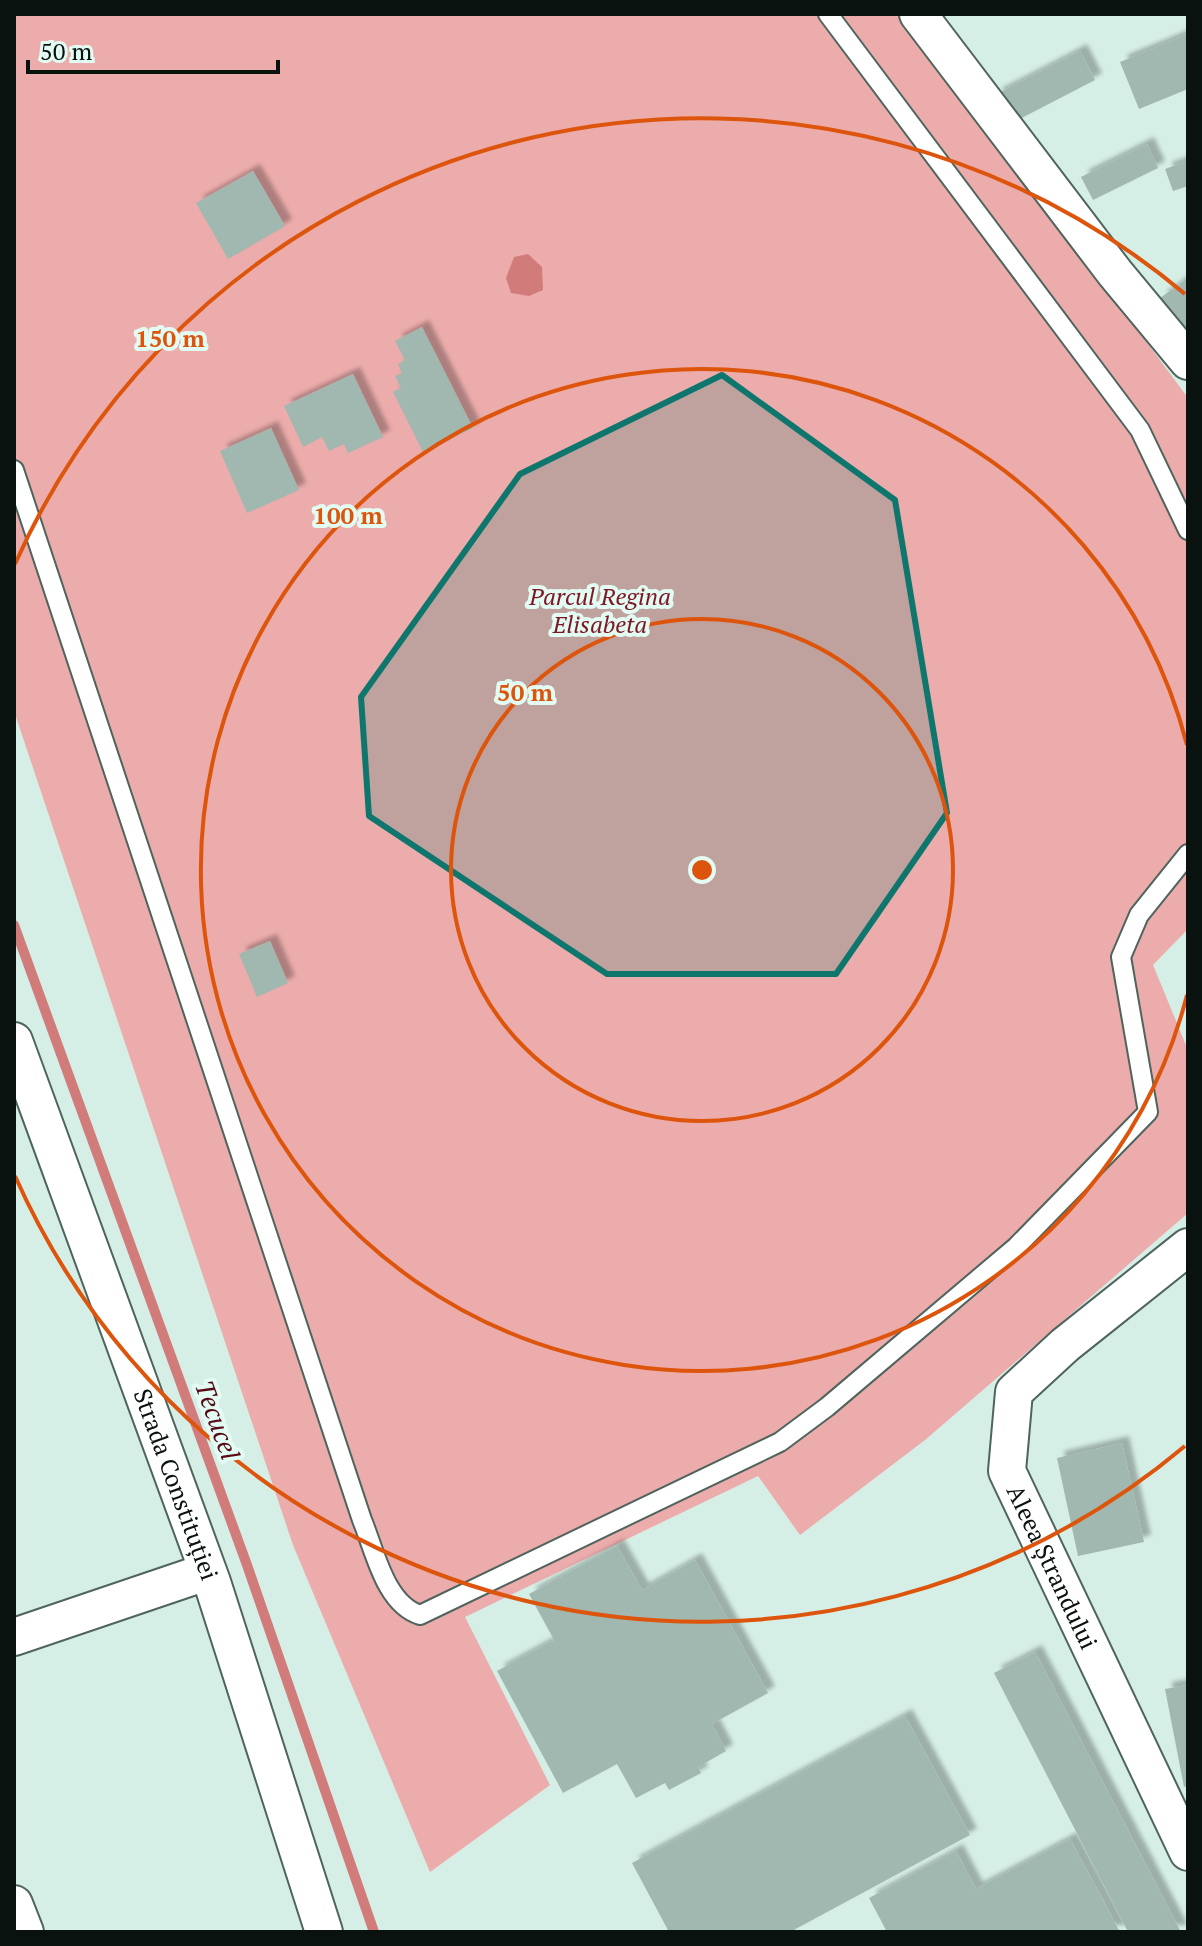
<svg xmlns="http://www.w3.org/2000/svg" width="1202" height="1946" viewBox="0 0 1202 1946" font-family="'PT Serif',serif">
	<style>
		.green { fill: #ebacab }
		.water { fill: #d17b7b }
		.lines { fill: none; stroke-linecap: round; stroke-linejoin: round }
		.stream { stroke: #d17b7b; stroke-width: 10 }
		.building { fill: #a0b8b0; filter: url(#shadow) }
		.lane-casing { stroke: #4e645d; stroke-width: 22 }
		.street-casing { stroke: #4e645d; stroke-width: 40 }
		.lane { stroke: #fff; stroke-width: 18 }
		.street { stroke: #fff; stroke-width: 36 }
		.marked { fill: #0f766e; fill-opacity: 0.2; stroke: #0f766e; stroke-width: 6; stroke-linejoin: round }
		.ring { fill: none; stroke: #dd550c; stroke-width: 4 }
		.labels { text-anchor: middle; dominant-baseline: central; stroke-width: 8; stroke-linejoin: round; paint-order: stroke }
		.park-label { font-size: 24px; font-style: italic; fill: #7e1623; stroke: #e2fbf3 }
		.street-label { font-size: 24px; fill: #0a1210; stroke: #e2fbf3 }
		.water-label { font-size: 26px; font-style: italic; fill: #580815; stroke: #e2fbf3 }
		.centre { fill: #dd550c; stroke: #e2fbf3; stroke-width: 4 }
		.ring-label { font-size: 24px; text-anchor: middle; font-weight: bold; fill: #dd550c; stroke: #e2fbf3; stroke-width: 8; stroke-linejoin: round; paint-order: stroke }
	</style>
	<defs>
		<filter id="shadow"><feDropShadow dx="7" dy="-7" stdDeviation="2" flood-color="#0004"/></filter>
	</defs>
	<rect width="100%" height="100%" fill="#d5eee6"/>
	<path class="green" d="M14,14H904L1188,398V929L1153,965L1188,1050V1213L925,1440L800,1535L758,1476L465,1617L550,1785L430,1872L293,1545L14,711Z"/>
	<path class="water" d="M528,254L542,267L543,290L529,296L511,293L506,278L514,257Z"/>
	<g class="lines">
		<path class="stream" d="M14,925L247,1565L374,1932"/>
	</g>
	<path class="building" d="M1188,34V89L1139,109L1120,62Z
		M1080,51L1095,80L1010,124L995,95Z
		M1147,144L1158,168L1093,200L1081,177Z
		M1188,161V186L1173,191L1165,169Z
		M253,171L285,226L228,259L196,203Z
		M1188,278V336L1160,298Z
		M422,327L473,428L423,452L393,392L401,388L395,376L402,373L398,364L405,360L395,341Z
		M353,374L383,437L348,453L344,444L329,451L322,437L303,447L284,406Z
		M271,428L299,490L247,513L220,451Z
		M270,941L288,983L257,997L239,954Z
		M1122,1443L1144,1542L1078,1556L1057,1458Z
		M617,1546L642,1590L695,1560L768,1693L712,1724L726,1751L698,1767L701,1773L669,1790L665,1783L636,1798L617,1764L563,1793L497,1671L554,1640L529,1594Z
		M1035,1652L1181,1932H1128L994,1673Z
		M1188,1685V1786L1184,1787L1165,1689Z
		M905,1716L970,1835L790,1932H669L632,1863Z
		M1070,1839L1120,1932H887L869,1898L956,1851L976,1889Z"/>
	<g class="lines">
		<g class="lane-casing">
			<path id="lane" d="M828,14L1140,430L1188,530
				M14,470L362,1520C375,1551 385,1604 420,1615L780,1442L827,1407L1016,1247L1148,1112L1121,957L1139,915L1188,854"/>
		</g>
		<g class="street-casing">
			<g id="street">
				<path d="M918,14L1115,273L1188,361"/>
				<path id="s1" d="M14,1041L212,1582L324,1932"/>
				<path id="s2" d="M1188,1247L1065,1345L1014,1392L1007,1471L1188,1852"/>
				<path d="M14,1637L206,1572"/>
				<path d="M14,1904L25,1932"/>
			</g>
		</g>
		<use href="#lane" class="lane"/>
		<use href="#street" class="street"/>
	</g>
	<path class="marked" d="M722,375L895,500L947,813L836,974H607L369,816L361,697L520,474Z"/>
	<g class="ring">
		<circle cx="702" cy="870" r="251"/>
		<path d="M1187 995A501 501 0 1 1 1187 745"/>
		<path d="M1185 1446A752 752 0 0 1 15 1176M15 564A752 752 0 0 1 1185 294"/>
	</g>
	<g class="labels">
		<g class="park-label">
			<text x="600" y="596">Parcul Regina<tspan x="600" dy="28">Elisabeta</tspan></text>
		</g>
		<g class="street-label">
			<text stroke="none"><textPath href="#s1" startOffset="472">Strada Constituției</textPath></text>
			<text stroke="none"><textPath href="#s2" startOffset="412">Aleea Ștrandului</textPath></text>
		</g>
		<g class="water-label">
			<text transform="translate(218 1420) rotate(70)">Tecucel</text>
		</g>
	</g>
	<circle cx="702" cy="870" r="12" class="centre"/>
	<g class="ring-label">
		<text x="170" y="347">150 m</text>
		<text x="348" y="524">100 m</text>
		<text x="525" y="701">50 m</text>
	</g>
	<rect width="1202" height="1946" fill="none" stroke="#0a1210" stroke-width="32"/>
	<path d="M28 60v12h250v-12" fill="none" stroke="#0a1210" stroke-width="4"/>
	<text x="40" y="60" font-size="24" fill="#0a1210" stroke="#e2fbf3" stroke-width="6" paint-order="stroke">50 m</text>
</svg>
